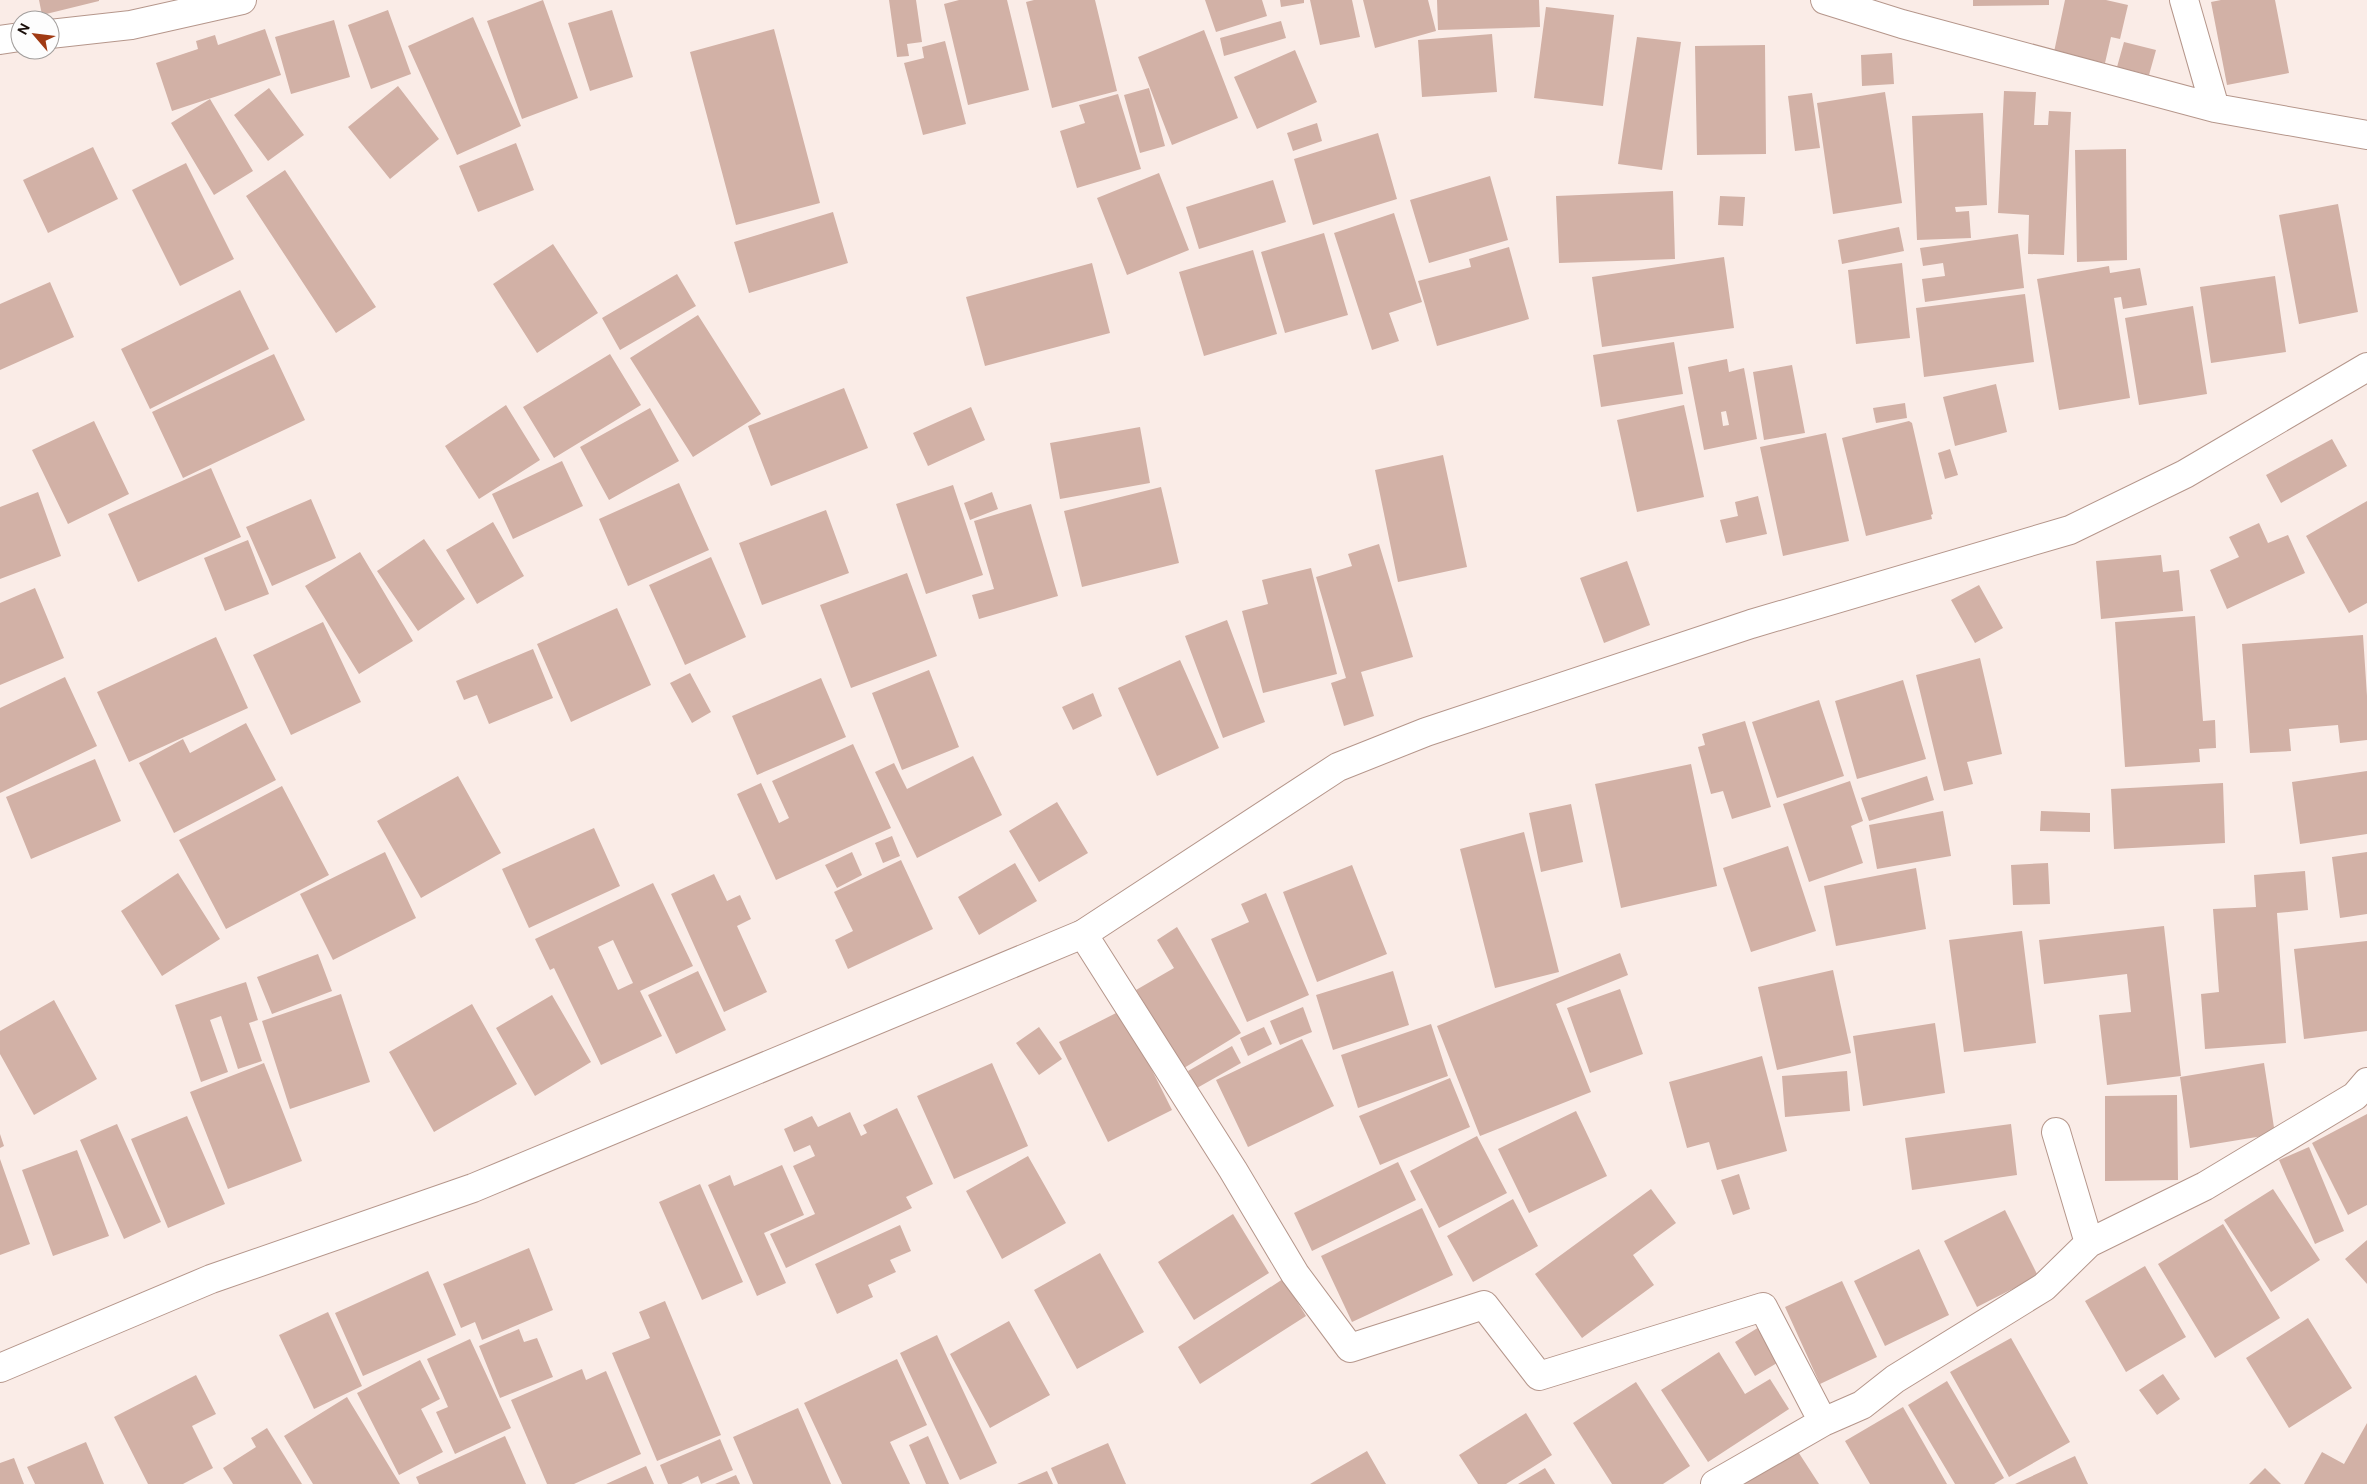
<svg xmlns="http://www.w3.org/2000/svg" width="2367" height="1484" viewBox="0 0 2367 1484" font-family="'DM Sans',sans-serif">
	<style>
		.building { fill: #d2b1a6; fill-rule: evenodd }
		.lines { fill: none; stroke-linecap: round; stroke-linejoin: round }
		.street-casing { stroke: #b5968b; stroke-width: 30 }
		.secondary-casing { stroke: #b5968b; stroke-width: 30 }
		.street { stroke: #fff; stroke-width: 28 }
		.secondary { stroke: #fff; stroke-width: 28 }
	</style>
	<rect width="100%" height="100%" fill="#faece7"/>
	<path class="building" d="M39,0H99V1L42,15Z
		M543,0L578,98L522,119L487,21Z
		M889,0H916L922,42L907,44L909,56L897,57Z
		M959,0H1007L1029,90L968,105L944,4Z
		M1034,0H1095L1117,91L1052,108L1026,2Z
		M1205,0H1262L1267,16L1216,32Z
		M1280,0H1304V3L1281,7Z
		M1310,0H1352L1360,37L1320,45Z
		M1363,0H1428L1436,31L1375,48Z
		M1437,0H1539L1540,27L1438,30Z
		M1973,0H2049V5L1973,6Z
		M2065,0H2106L2128,5L2120,39L2111,37L2105,63L2054,52Z
		M2221,0H2275L2289,73L2227,85L2211,2Z
		M1546,7L1614,15L1603,106L1534,98Z
		M388,10L411,74L371,89L348,25Z
		M612,10L633,77L590,91L568,23Z
		M473,17L521,126L457,155L408,46Z
		M334,20L350,77L291,94L275,37Z
		M1281,21L1286,38L1224,56L1220,38Z
		M265,29L281,75L172,111L156,63L198,49L196,41L215,35L218,45Z
		M774,29L820,203L736,225L690,52Z
		M1204,30L1238,118L1172,145L1138,57Z
		M1492,34L1497,92L1422,97L1418,40Z
		M1637,37L1681,42L1662,170L1618,164Z
		M945,41L966,124L923,135L904,63L924,58L922,47Z
		M2124,42L2156,50L2149,75L2117,67Z
		M1765,45L1766,154L1697,155L1695,46Z
		M1295,50L1317,102L1257,129L1234,77Z
		M1892,53L1894,84L1862,86L1861,55Z
		M398,86L439,139L390,179L348,127Z
		M269,88L304,135L268,161L234,115Z
		M1149,88L1165,146L1140,153L1124,95Z
		M2004,91L2036,92L2034,125H2048L2049,111L2071,112L2064,255L2028,254L2029,215L1998,213Z
		M1885,92L1902,203L1833,214L1817,103Z
		M1812,93L1820,148L1795,151L1788,96Z
		M1118,94L1141,169L1077,188L1060,131L1085,123L1079,105Z
		M210,99L253,171L214,195L171,123Z
		M1983,113L1987,205L1955,207L1956,212L1969,211L1971,238L1917,240L1912,116Z
		M1317,123L1322,141L1293,151L1287,133Z
		M1378,133L1397,199L1313,225L1294,159Z
		M516,143L534,190L478,212L459,166Z
		M93,147L118,199L48,233L23,180Z
		M2126,149L2127,260L2077,262L2075,150Z
		M186,163L234,259L180,286L132,190Z
		M285,170L376,307L336,333L246,196Z
		M1159,173L1189,250L1127,275L1097,198Z
		M1490,176L1508,240L1429,263L1410,200Z
		M1273,180L1286,222L1199,249L1186,207Z
		M1673,191L1675,259L1559,263L1556,196Z
		M1720,196L1745,197L1743,226L1718,225Z
		M2338,204L2358,312L2299,324L2279,215Z
		M833,212L848,263L749,293L734,242Z
		M1394,213L1422,302L1389,313L1399,341L1372,350L1334,233Z
		M1899,227L1904,251L1842,264L1838,240Z
		M1324,233L1348,315L1285,333L1261,252Z
		M2018,234L2024,288L1925,302L1922,279L1945,276L1943,263L1923,266L1920,248Z
		M553,244L598,313L537,353L493,284Z
		M1509,247L1529,319L1437,346L1418,281L1471,267L1469,259Z
		M1253,250L1277,334L1204,356L1179,272Z
		M1724,257L1734,328L1602,347L1592,277Z
		M1092,263L1110,333L985,366L966,297Z
		M1902,263L1910,338L1856,344L1848,270Z
		M2109,266L2110,273L2140,268L2147,305L2123,309L2121,297L2114,298L2130,398L2059,410L2037,279Z
		M677,274L696,306L620,350L602,318Z
		M2275,276L2286,352L2211,363L2200,287Z
		M50,282L74,337L0,370V304Z
		M240,290L269,349L150,409L121,349Z
		M2025,294L2034,362L1924,377L1916,308Z
		M2193,306L2207,394L2139,405L2125,318Z
		M698,315L761,414L693,457L630,358Z
		M1674,342L1683,394L1601,407L1593,355Z
		M274,354L305,420L183,478L152,412Z
		M610,354L641,405L554,458L523,407Z
		M1727,359L1729,372L1744,368L1757,439L1704,450L1688,367ZM1726,411L1729,425L1723,426L1721,412Z
		M1792,365L1805,433L1764,440L1753,372Z
		M1996,384L2007,432L1955,446L1943,397Z
		M844,388L868,448L771,486L748,426Z
		M1905,403L1907,418L1876,423L1873,408Z
		M506,405L540,460L479,499L445,446Z
		M1684,405L1704,497L1637,512L1617,420Z
		M971,407L985,440L928,466L913,433Z
		M650,408L679,461L609,500L580,447Z
		M94,421L129,494L68,524L32,450Z
		M1909,421L1912,423L1933,514L1931,515L1932,519L1866,536L1842,438Z
		M1140,427L1150,483L1060,499L1050,443Z
		M1826,433L1849,541L1783,556L1760,447Z
		M2332,439L2347,466L2281,503L2266,475Z
		M1950,449L1958,475L1945,479L1938,453Z
		M1443,455L1467,567L1398,582L1375,470Z
		M562,461L583,506L513,539L492,494Z
		M211,468L241,537L138,582L108,514Z
		M679,483L709,550L628,586L599,519Z
		M953,485L983,575L926,594L896,504Z
		M1161,487L1179,563L1082,587L1064,511Z
		M38,492L61,556L0,579V507Z
		M992,492L998,509L970,520L964,503Z
		M1758,496L1767,534L1726,543L1720,520L1738,516L1735,502Z
		M311,499L336,558L272,586L246,527Z
		M2367,501V603L2349,613L2306,536Z
		M1031,504L1058,596L979,619L972,595L994,589L974,521Z
		M826,510L849,573L762,605L739,543Z
		M493,522L524,576L477,604L446,550Z
		M2259,523L2268,543L2288,535L2305,573L2227,609L2210,570L2239,557L2229,537Z
		M424,539L465,599L418,631L377,571Z
		M248,540L269,594L225,611L204,558Z
		M1379,544L1413,657L1361,672L1374,716L1344,726L1331,683L1346,678L1316,577L1352,566L1348,554Z
		M360,552L413,641L359,674L305,586Z
		M2161,555L2163,572L2179,570L2183,611L2101,619L2096,561Z
		M711,557L746,637L685,665L649,585Z
		M1627,561L1650,625L1604,643L1580,578Z
		M1311,568L1337,674L1263,693L1242,611L1268,604L1262,580Z
		M907,573L937,656L851,688L820,605Z
		M1979,585L2003,628L1975,643L1951,600Z
		M35,588L64,658L0,685V603Z
		M617,608L651,685L571,722L537,644Z
		M2195,616L2203,721L2215,720L2216,748L2199,749L2200,762L2125,767L2115,622Z
		M1227,620L1265,722L1223,738L1185,636Z
		M323,622L361,702L291,735L253,655Z
		M2363,635L2367,696V740L2340,743L2338,725L2289,729L2291,751L2250,753L2242,644Z
		M216,637L248,708L129,762L97,692Z
		M533,649L553,698L489,724L477,695L464,700L456,681Z
		M1980,658L2002,754L1967,762L1973,784L1944,791L1916,675Z
		M1180,660L1219,748L1157,776L1118,688Z
		M929,670L959,747L902,770L872,693Z
		M690,673L711,712L692,723L670,683Z
		M65,677L97,746L0,793V708Z
		M821,678L846,737L757,775L732,716Z
		M1903,680L1926,759L1857,779L1835,701Z
		M1093,693L1102,716L1073,730L1062,707Z
		M1819,700L1844,776L1777,798L1752,722Z
		M1745,721L1771,807L1732,819L1723,791L1711,794L1698,747L1705,745L1702,734Z
		M246,723L276,780L174,833L139,763L183,739L190,753Z
		M853,744L891,828L776,880L737,794L761,783L779,823L789,818L772,781Z
		M973,756L1002,815L917,858L875,772L894,763L907,789Z
		M95,759L121,821L31,859L6,797Z
		M1691,764L1717,886L1621,908L1595,784Z
		M2367,771V834L2300,844L2292,782Z
		M458,776L501,853L421,898L377,821Z
		M1927,776L1934,800L1869,821L1861,798Z
		M1850,781L1863,821L1851,826L1863,863L1809,882L1783,804Z
		M2223,783L2225,843L2114,849L2111,789Z
		M282,786L329,875L226,929L179,840Z
		M1057,802L1088,853L1039,882L1009,831Z
		M1571,804L1583,862L1541,872L1529,813Z
		M1943,811L1951,856L1877,869L1869,825Z
		M2041,811L2090,813V832L2040,831Z
		M594,828L620,886L529,928L502,869Z
		M1524,832L1559,972L1495,988L1460,849Z
		M892,836L900,856L883,863L875,843Z
		M1788,846L1816,931L1751,952L1723,868Z
		M385,852L416,918L333,960L300,894Z
		M852,852L862,875L837,888L825,865Z
		M2367,852V914L2340,918L2332,857Z
		M901,860L933,929L848,969L835,940L853,931L834,892Z
		M1015,863L1037,901L979,935L958,897Z
		M2048,863L2050,904L2013,905L2011,865Z
		M1352,865L1387,954L1317,982L1283,892Z
		M1916,868L1926,929L1836,946L1824,886Z
		M2305,871L2308,910L2277,913L2286,1043L2205,1049L2201,994L2219,992L2213,909L2256,907L2254,875Z
		M178,873L220,939L162,976L121,911Z
		M714,874L727,901L740,895L751,919L737,926L767,992L724,1012L671,894Z
		M653,883L693,966L640,991L662,1036L601,1065L554,968L550,970L535,939ZM613,940L633,983L618,990L598,947Z
		M1266,893L1309,995L1247,1022L1211,939L1249,922L1241,904Z
		M2164,926L2181,1076L2107,1085L2099,1015L2131,1012L2127,974L2044,984L2039,940Z
		M1177,927L1241,1033L1184,1068L1136,990L1174,968L1157,940Z
		M2022,931L2036,1043L1964,1052L1949,940Z
		M2367,941V1031L2304,1039L2294,949Z
		M1620,953L1628,975L1556,1004L1591,1092L1480,1136L1437,1026Z
		M318,954L332,991L272,1014L257,977Z
		M1833,970L1851,1053L1777,1070L1758,987Z
		M698,971L726,1030L676,1054L648,995Z
		M1393,971L1409,1025L1333,1050L1316,995Z
		M246,982L258,1020L249,1023L262,1061L238,1069L221,1016L210,1020L228,1072L201,1082L175,1005Z
		M1620,989L1643,1054L1590,1073L1567,1008Z
		M341,994L370,1082L290,1109L262,1021Z
		M552,995L591,1062L535,1096L496,1028Z
		M54,1000L97,1079L34,1115L0,1054V1031Z
		M472,1004L517,1084L434,1132L389,1052Z
		M1303,1007L1312,1032L1280,1045L1270,1021Z
		M1122,1010L1172,1110L1108,1142L1059,1042Z
		M1935,1023L1945,1093L1863,1106L1853,1036Z
		M1431,1024L1448,1076L1358,1108L1341,1055Z
		M1039,1027L1062,1059L1039,1075L1016,1043Z
		M1264,1027L1272,1044L1248,1056L1240,1038Z
		M1302,1039L1334,1106L1248,1147L1216,1080Z
		M1232,1046L1241,1063L1197,1088L1188,1071Z
		M1762,1056L1787,1151L1717,1170L1709,1142L1687,1148L1669,1082Z
		M264,1063L302,1161L228,1189L190,1092Z
		M992,1063L1028,1146L954,1179L917,1096Z
		M2264,1063L2275,1134L2190,1148L2180,1077Z
		M1847,1071L1850,1111L1785,1117L1782,1076Z
		M1450,1078L1470,1127L1380,1165L1359,1116Z
		M2177,1095L2178,1180L2105,1181V1096Z
		M897,1108L933,1184L906,1197L912,1208L786,1268L770,1234L815,1214L793,1166L815,1156L810,1145L794,1152L784,1129L812,1116L818,1127L850,1112L861,1136L867,1133L863,1125Z
		M1576,1111L1607,1176L1529,1213L1498,1149Z
		M2367,1114V1205L2348,1215L2312,1143Z
		M187,1116L225,1204L168,1228L131,1139Z
		M117,1124L161,1222L124,1239L80,1140Z
		M2011,1124L2017,1175L1912,1190L1905,1138Z
		M0,1134L4,1146L0,1148Z
		M1477,1136L1507,1193L1439,1228L1410,1171Z
		M2309,1147L2344,1231L2315,1244L2279,1160Z
		M77,1150L109,1236L53,1256L22,1170Z
		M1028,1156L1066,1223L1002,1259L966,1191Z
		M0,1159L30,1244L0,1255Z
		M1398,1162L1416,1200L1312,1251L1294,1213Z
		M782,1165L804,1215L764,1233L786,1283L757,1296L708,1185L730,1175L734,1186Z
		M1739,1174L1750,1209L1733,1215L1721,1180Z
		M700,1184L743,1282L702,1300L659,1202Z
		M1651,1189L1676,1223L1633,1255L1654,1285L1582,1338L1535,1274Z
		M2273,1189L2320,1260L2271,1292L2224,1220Z
		M1513,1199L1538,1246L1473,1282L1447,1236Z
		M1422,1208L1453,1275L1352,1322L1321,1256Z
		M2005,1210L2038,1276L1977,1307L1944,1241Z
		M1233,1214L1269,1273L1194,1320L1158,1262Z
		M2223,1224L2280,1318L2215,1358L2158,1264Z
		M900,1225L911,1251L890,1260L896,1272L868,1285L873,1297L837,1314L815,1264Z
		M2367,1240V1284L2345,1259Z
		M529,1248L553,1310L482,1340L475,1322L461,1328L443,1284Z
		M1919,1249L1949,1315L1885,1346L1854,1281Z
		M1100,1253L1144,1332L1077,1369L1034,1290Z
		M2145,1266L2186,1337L2126,1372L2085,1301Z
		M428,1271L456,1335L363,1376L335,1313Z
		M1283,1279L1306,1316L1200,1384L1178,1347Z
		M1842,1281L1877,1357L1820,1384L1785,1307Z
		M665,1301L721,1435L657,1461L612,1353L650,1338L639,1312Z
		M328,1312L362,1386L314,1409L279,1335Z
		M2308,1318L2352,1388L2289,1428L2246,1358Z
		M1009,1321L1050,1395L990,1428L950,1354Z
		M1764,1324L1784,1359L1755,1376L1735,1342Z
		M519,1329L524,1342L537,1338L553,1377L500,1398L479,1346Z
		M937,1335L997,1463L960,1480L900,1353Z
		M2011,1338L2070,1442L2009,1477L1950,1372Z
		M470,1339L511,1428L455,1454L436,1412L448,1407L427,1359Z
		M1719,1352L1745,1394L1770,1379L1789,1409L1708,1462L1661,1390Z
		M897,1359L927,1425L890,1442L910,1484H842L804,1403Z
		M420,1360L440,1399L421,1409L443,1452L399,1475L357,1393Z
		M582,1369L586,1380L606,1371L641,1454L574,1484H547L511,1400Z
		M2163,1374L2180,1399L2157,1415L2139,1390Z
		M196,1375L216,1414L192,1426L213,1468L183,1484H148L114,1417Z
		M1947,1381L2004,1478L1994,1484H1955L1908,1405Z
		M1636,1382L1690,1466L1663,1484H1612L1573,1423Z
		M347,1397L400,1484H313L284,1436Z
		M1903,1407L1947,1484H1870L1845,1441Z
		M798,1408L831,1484H753L733,1437Z
		M1526,1413L1552,1455L1506,1484H1478L1459,1455Z
		M2367,1423V1484H2304L2322,1452L2344,1464Z
		M267,1428L302,1484H233L223,1468L256,1447L251,1438Z
		M505,1436L526,1484H419L416,1477Z
		M928,1436L949,1484H926L909,1445Z
		M720,1439L733,1470L701,1484L698,1476L681,1484H668L660,1465Z
		M86,1442L104,1484H35L27,1467Z
		M1108,1443L1126,1484H1058L1051,1468Z
		M1795,1447L1819,1484H1738Z
		M1367,1451L1386,1484H1310Z
		M2075,1456L2088,1484H2015Z
		M14,1458L24,1484H0V1463Z
		M646,1466L654,1484H606Z
		M1545,1468L1555,1484H1518Z
		M2265,1468L2281,1484H2249Z
		M1047,1471L1053,1484H1017Z
		M736,1475L740,1484H715Z"/>
	<g class="lines">
		<g class="street-casing">
			<path id="street" d="M1825,0L1902,24L2215,108L2367,135
				M2184,0L2215,108
				M50,34L131,25L242,0
				M0,40L20,37
				M1083,934L1233,1170L1295,1274L1350,1348L1484,1305L1539,1376L1763,1307L1823,1422
				M2056,1132L2089,1243
				M1715,1484L1823,1422L1862,1405L1895,1379L2044,1287L2089,1243L2205,1186L2355,1096L2367,1082"/>
		</g>
		<g class="secondary-casing">
			<path id="secondary" d="M0,1368L211,1279L473,1188L1083,934L1338,767L1426,732L1751,624L2070,530L2185,474L2367,367"/>
		</g>
		<use href="#street" class="street"/>
		<use href="#secondary" class="secondary"/>
	</g>
	<g transform="translate(35 35) rotate(298)"><circle r="24" fill="#fdfdfd" stroke="#a29e9c"/>
	<path d="M0-4L9 19L0 12L-9 19Z" fill="#a03a13"/>
	<text y="-8" font-size="14" font-weight="bold" text-anchor="middle" fill="#1a0f0b">N</text>
	</g>
</svg>
